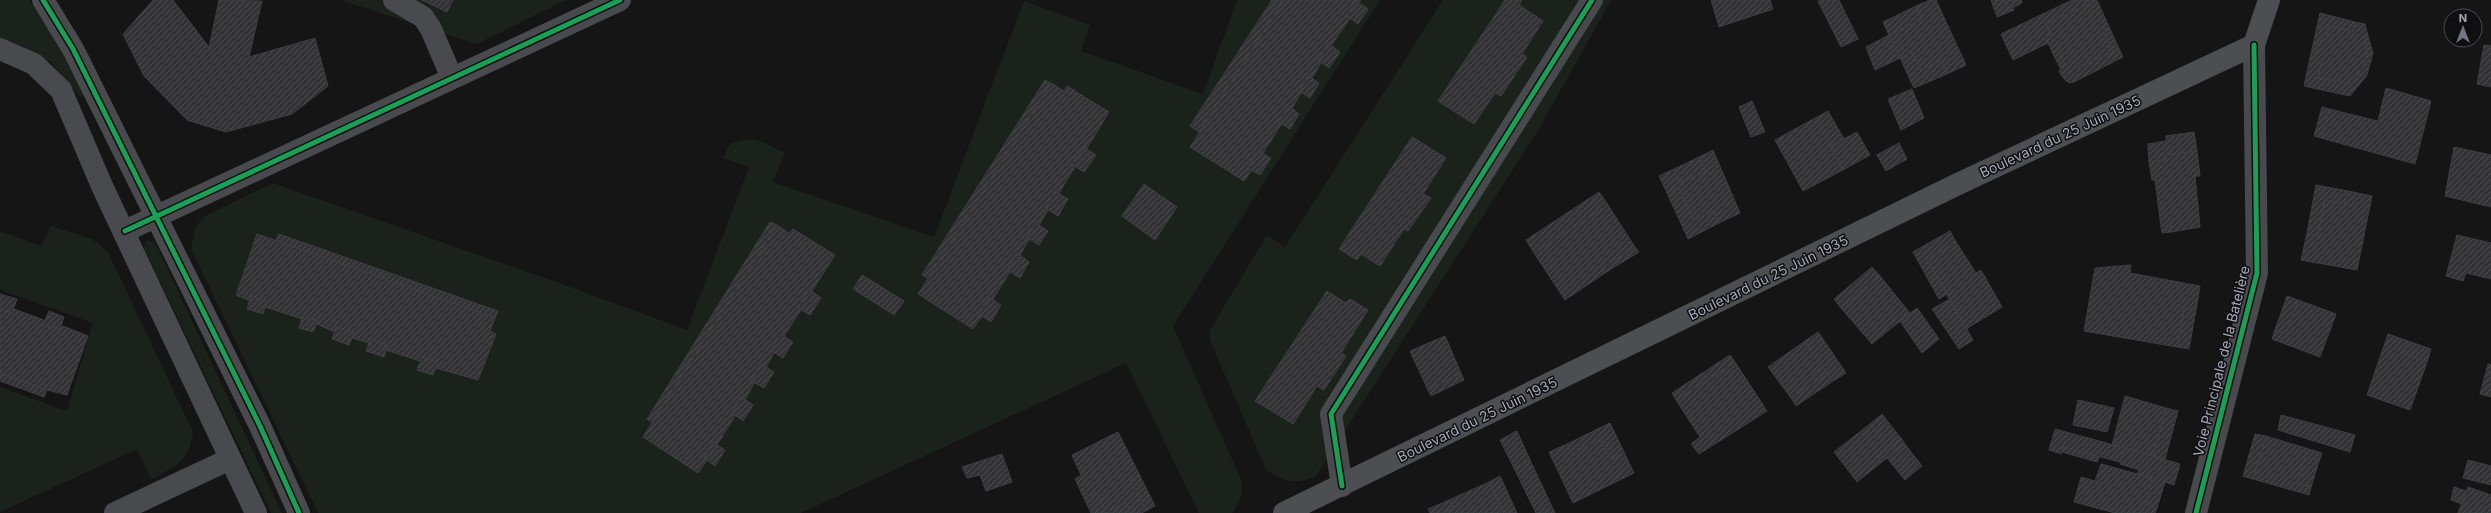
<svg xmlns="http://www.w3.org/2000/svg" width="2491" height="513" viewBox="0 0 2491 513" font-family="Inter,sans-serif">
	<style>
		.grass { fill: #1b221c }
		.building { fill: url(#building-hatch); stroke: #3d3e42 }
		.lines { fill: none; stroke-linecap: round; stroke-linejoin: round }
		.service { stroke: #494a4e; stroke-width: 22 }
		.minor { stroke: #494a4e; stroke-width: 22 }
		.tertiary { stroke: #494a4e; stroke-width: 22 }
		.secondary { stroke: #4d4e52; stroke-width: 22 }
		.cycleway-casing { stroke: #0f0f11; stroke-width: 8 }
		.cycleway { stroke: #1a9f57; stroke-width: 5 }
		.labels { text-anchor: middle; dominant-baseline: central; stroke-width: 3; stroke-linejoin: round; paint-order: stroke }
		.street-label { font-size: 14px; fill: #a4a9b8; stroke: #0f0f11 }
	</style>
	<defs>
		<pattern id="building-hatch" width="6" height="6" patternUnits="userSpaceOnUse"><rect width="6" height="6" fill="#333335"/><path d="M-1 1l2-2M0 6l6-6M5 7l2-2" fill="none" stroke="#4e4e50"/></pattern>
	</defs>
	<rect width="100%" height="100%" fill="#151515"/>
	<path class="grass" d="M0,0H29L65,53L84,94L81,98L50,62L20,45L0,38Z
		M340,0H566L476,44Z
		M1237,0H1380L1173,326L1241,480C1243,494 1241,502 1232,513H1199L1126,363L801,513H318L191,249L196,226L205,216L273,183L559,283L687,330L749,167L723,158L729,145C753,133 763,143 785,153L773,182L934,237L1024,1L1090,25L1081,51L1203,94Z
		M1443,0H1611L1539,129L1315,477C1291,484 1288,483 1266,470L1210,340V330L1267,235L1285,247Z
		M51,226L92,239L108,252L193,432C189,463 176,465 151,480L137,449L0,512V387L67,411L93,323L0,290V231L41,246Z
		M147,240L155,242L282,513H271L144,248Z"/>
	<path class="building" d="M153,0H173L209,47L219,0L262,1L249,57L315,38L328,86L292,114L226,132L187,120L144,76L123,34Z
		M422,0H453L447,12Z
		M1272,0H1284L1199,132L1190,126Z
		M1284,0H1361L1359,2L1356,1L1347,16L1350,18L1331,46L1328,43L1318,60L1321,63L1312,78L1308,76L1299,91L1301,93L1292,108L1289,106L1278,122L1281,125L1263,153L1259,151L1248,168L1251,171L1244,181L1190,147Z
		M1505,0H1522L1519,5L1543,21L1522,54L1527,57L1501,96L1495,93L1474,124L1438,101Z
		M1711,0H1770L1773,9L1719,27Z
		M1821,0H1839L1858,39L1841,47L1818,1Z
		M1930,0H1936L1966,65L1947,74L1942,60L1921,70L1912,52L1900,58L1889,35L1922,19L1916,6Z
		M1991,0H2004L2008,10L2012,7L2014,10L1997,17Z
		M2004,0H2021L2022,3L2008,10Z
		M2072,0H2097L2046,24L2051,34L2045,37L2048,43L2013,60L2001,34Z
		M2097,0L2110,29L2103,32L2113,52L2080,67L2077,63L2068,62L2060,68L2045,37L2051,34L2046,24Z
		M1356,1L1368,9L1358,24L1347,16Z
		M1916,6L1922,19L1889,35L1883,22Z
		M2320,13L2355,22L2353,31L2328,26L2326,39L2318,42L2315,56L2321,62L2318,78L2352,84L2363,66L2367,52L2365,35L2368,36L2373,53L2367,75L2350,96L2304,86Z
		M2355,22L2365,24L2368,36L2365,35L2367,52L2363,66L2352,84L2318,78L2321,62L2315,56L2318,42L2326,39L2328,26L2353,31Z
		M2110,29L2123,57L2076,81L2070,83L2065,80L2059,72L2063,64L2073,62L2080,67L2113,52L2103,32Z
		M1889,35L1900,58L1875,70L1866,47Z
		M1328,43L1340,52L1329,68L1318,60Z
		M2484,45L2491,46V87L2477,84Z
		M1912,52L1921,70L1942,60L1947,74L1914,88L1900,58Z
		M1308,76L1319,83L1310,98L1299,91Z
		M1045,80L1051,83L928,278L922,275Z
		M1051,83L1064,91L1067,86L1109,112L1087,148L1084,147L1072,164L1075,167L1059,193L1055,191L1045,208L1048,210L1039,225L1036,223L1026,237L1029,240L1020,255L1017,253L1007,270L1010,272L993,299L989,297L979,314L982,316L973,329L918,294Z
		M2386,88L2431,101L2415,164L2321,138L2329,109L2378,121Z
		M1912,89L1924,118L1901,130L1888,99Z
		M1752,101L1765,132L1751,137L1739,107Z
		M1289,106L1299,114L1290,129L1278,122Z
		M2322,107L2329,109L2321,138L2314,136Z
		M1828,111L1844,139L1830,146L1843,170L1803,191L1775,140Z
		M1857,132L1870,155L1843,170L1830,146Z
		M2194,132L2197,151L2166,155V160L2149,162L2148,144L2166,141V136Z
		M1412,137L1446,158L1423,194L1431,198L1408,231L1404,229L1380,266L1361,254L1357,260L1339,249Z
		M1899,143L1907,159L1886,171L1877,155Z
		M1084,147L1096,155L1084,172L1072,164Z
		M2454,147L2491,155V207L2445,196Z
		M1713,150L1740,213L1719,223L1713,211L1694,220L1679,188L1667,193L1659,176L1674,169L1680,183L1706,171L1699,157Z
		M1259,151L1271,158L1260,175L1248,168Z
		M2197,151L2200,176H2195L2200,227L2171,232V225L2161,226L2155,180H2152L2149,162L2166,160V155Z
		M1699,157L1706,171L1680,183L1674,169Z
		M1144,184L1177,207L1155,240L1122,216Z
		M2316,185L2348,191L2345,204L2325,200L2318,235L2307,233Z
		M1679,188L1694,220L1713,211L1719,223L1688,239L1667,193Z
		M1055,191L1068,199L1058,216L1045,208Z
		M2348,191L2372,196L2357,270L2301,260L2307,233L2318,235L2325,200L2345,204Z
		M1599,192L1608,205L1534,253L1526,240Z
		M1608,205L1635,247L1602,268L1605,273L1565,300L1534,253Z
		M770,222L777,225L652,422L647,419Z
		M1036,223L1048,231L1039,245L1026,237Z
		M777,225L789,233L793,229L835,255L812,291L809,289L798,308L801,310L784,336L781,334L770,350L774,353L766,367L761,364L751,381L754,383L745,400L741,397L732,413L735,416L717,445L712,442L704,458L707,460L698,473L643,437Z
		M2171,225V232L2162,233L2161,226Z
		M1950,231L1956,242L1927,259L1947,294L1939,299L1913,252Z
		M257,234L495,318L490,331L496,334L478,380L436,368L438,362L422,357L420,361L386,350L388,345L370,339L369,343L352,338L354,333L336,327L334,332L317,324L318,321L303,315L302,319L265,307L267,302L251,296L250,301L236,295Z
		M279,234L498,311L495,318L276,240Z
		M2457,235L2491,243V279L2466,273L2463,281L2446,276Z
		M1956,242L1976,273L1981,270L2002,307L1966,329L1927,259Z
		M1635,247L1639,252L1605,273L1602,268Z
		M1017,253L1029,262L1020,278L1007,270Z
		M2131,265L2130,273L2200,286L2196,310L2184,308L2177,347L2084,331L2095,268Z
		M1872,267L1880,276L1841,308L1834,299Z
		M862,275L904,301L894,315L853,289Z
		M1880,276L1910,313L1872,344L1841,308Z
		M809,289L821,298L810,315L798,308Z
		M1327,291L1346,303L1350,299L1368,310L1341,353L1346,356L1324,390L1317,386L1293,424L1255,401Z
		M0,294L17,299L12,313L0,309Z
		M251,296L267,302L263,314L247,309Z
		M2287,296L2298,300L2286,334L2275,330Z
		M989,297L1001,305L991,322L979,314Z
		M1950,299L1973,340L1959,349L1932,309Z
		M2298,300L2336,314L2320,357L2272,339L2275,330L2286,334Z
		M1917,308L1939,339L1922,353L1900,321Z
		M2184,308L2196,310L2189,349L2177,347Z
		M0,309L12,313L14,309L44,320L43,325L60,329L63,326L88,336L67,395L47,390L0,373Z
		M49,311L64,317L60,329L43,325Z
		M303,315L318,321L313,332L299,328Z
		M336,327L354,333L349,345L332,339Z
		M1818,332L1823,339L1809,349L1805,341Z
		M781,334L793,342L783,358L770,350Z
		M2388,334L2408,341L2404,353L2427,362L2410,410L2367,395Z
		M1445,336L1461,373L1428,390L1410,351Z
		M370,339L388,345L384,357L366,351Z
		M1823,339L1846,373L1833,381L1823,367L1812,374L1816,381L1791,398L1768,367L1805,341L1809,349Z
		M2408,341L2431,349L2427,362L2404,353Z
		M1730,355L1735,362L1676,400L1672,393Z
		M422,357L438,362L433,375L417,370Z
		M1735,362L1767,411L1699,454L1691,444L1700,437L1676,400Z
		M761,364L774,372L764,388L751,381Z
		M2488,364L2491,365V397L2480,394Z
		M1823,367L1828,374L1816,381L1812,374Z
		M0,373L47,390L44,397L0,381Z
		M1461,373L1464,380L1431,396L1428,390Z
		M1828,374L1833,381L1796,406L1791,398Z
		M2125,396L2166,408L2153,456L2112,445Z
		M741,397L753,405L743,421L732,413Z
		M2078,400L2114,408L2107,432L2073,425Z
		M2166,408L2178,411L2165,459L2153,456Z
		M1882,414L1888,422L1876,432L1870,424Z
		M2281,415L2355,435L2350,452L2278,430Z
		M1888,422L1901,438L1878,457L1882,462L1857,482L1834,452L1870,424L1876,432Z
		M1610,423L1624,452L1611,460L1600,439L1572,454L1567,444Z
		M2055,429L2125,448L2120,462L2063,447L2061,454L2049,450Z
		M1517,431L1530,460L1514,468L1500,440Z
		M1118,432L1140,476L1130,480L1146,511L1141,513H1131L1126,502L1106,513L1097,492L1084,498L1075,479L1081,475L1072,455Z
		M2255,434L2266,436L2253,479L2243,476Z
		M2266,436L2322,453L2319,461L2305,457L2297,483L2311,487L2309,495L2253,479Z
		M1901,438L1905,444L1882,462L1878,457Z
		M1600,439L1611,460L1624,452L1634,473L1573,503L1549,452L1567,444L1572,454Z
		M712,442L725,450L715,466L704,458Z
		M1905,444L1922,466L1905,480L1887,458Z
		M2063,447L2099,457L2097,462L2062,452Z
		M2125,448L2180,464L2174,485L2165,482L2157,508L2146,505L2152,478L2137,474L2139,470L2120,464Z
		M1002,454L1012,482L986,491L980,475L967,478L962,467Z
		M2305,457L2319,461L2311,487L2297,483Z
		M1530,460L1555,513H1536L1514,468Z
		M2468,460L2491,466V485L2463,478Z
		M2101,464L2152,478L2146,505L2157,508L2155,513H2115L2074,502L2081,477L2095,481Z
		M1140,476L1155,506L1146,511L1130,480Z
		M1500,476L1517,513H1504L1489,482Z
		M1489,482L1504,513H1443L1454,508L1449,500Z
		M2454,487L2466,491L2462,504L2451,500Z
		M2468,487L2491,495V513H2458Z
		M1097,492L1106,513L1126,502L1131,513H1091L1084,498Z
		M1449,500L1454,508L1443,513H1430L1428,509Z"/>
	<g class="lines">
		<path class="service" d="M394,0L423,17L431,29L452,78
			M115,513L230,459"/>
		<path class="minor" d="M43,0L73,49L260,426L299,513
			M0,49L34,64L61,90L102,186L256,513
			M125,231L620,0
			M1342,486L1331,414L1592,0"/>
		<path class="tertiary" d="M2196,513L2257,273L2254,45"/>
		<path class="secondary" d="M1284,513L1958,184L2254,45L2269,0"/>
		<g class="cycleway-casing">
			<path id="cycleway" d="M43,0L73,49L260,426L299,513
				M125,231L620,0
				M1342,486L1331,414L1592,0
				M2196,513L2257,273L2254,45"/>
		</g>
		<use href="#cycleway" class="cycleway"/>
	</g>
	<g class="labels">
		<g class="street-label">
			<text transform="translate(2060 136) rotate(-25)">Boulevard du 25 Juin 1935</text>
			<text transform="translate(1768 277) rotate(-26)">Boulevard du 25 Juin 1935</text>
			<text transform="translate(2221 361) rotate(-76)">Voie Principale de la Batelière</text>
			<text transform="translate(1477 419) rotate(-26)">Boulevard du 25 Juin 1935</text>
		</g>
	</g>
	<g transform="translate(2463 28)"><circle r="19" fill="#0f0f11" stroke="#4b4d54"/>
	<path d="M0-3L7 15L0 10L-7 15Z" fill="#72757f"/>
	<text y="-6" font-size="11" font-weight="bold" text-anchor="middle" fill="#a4a9b8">N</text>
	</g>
</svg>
